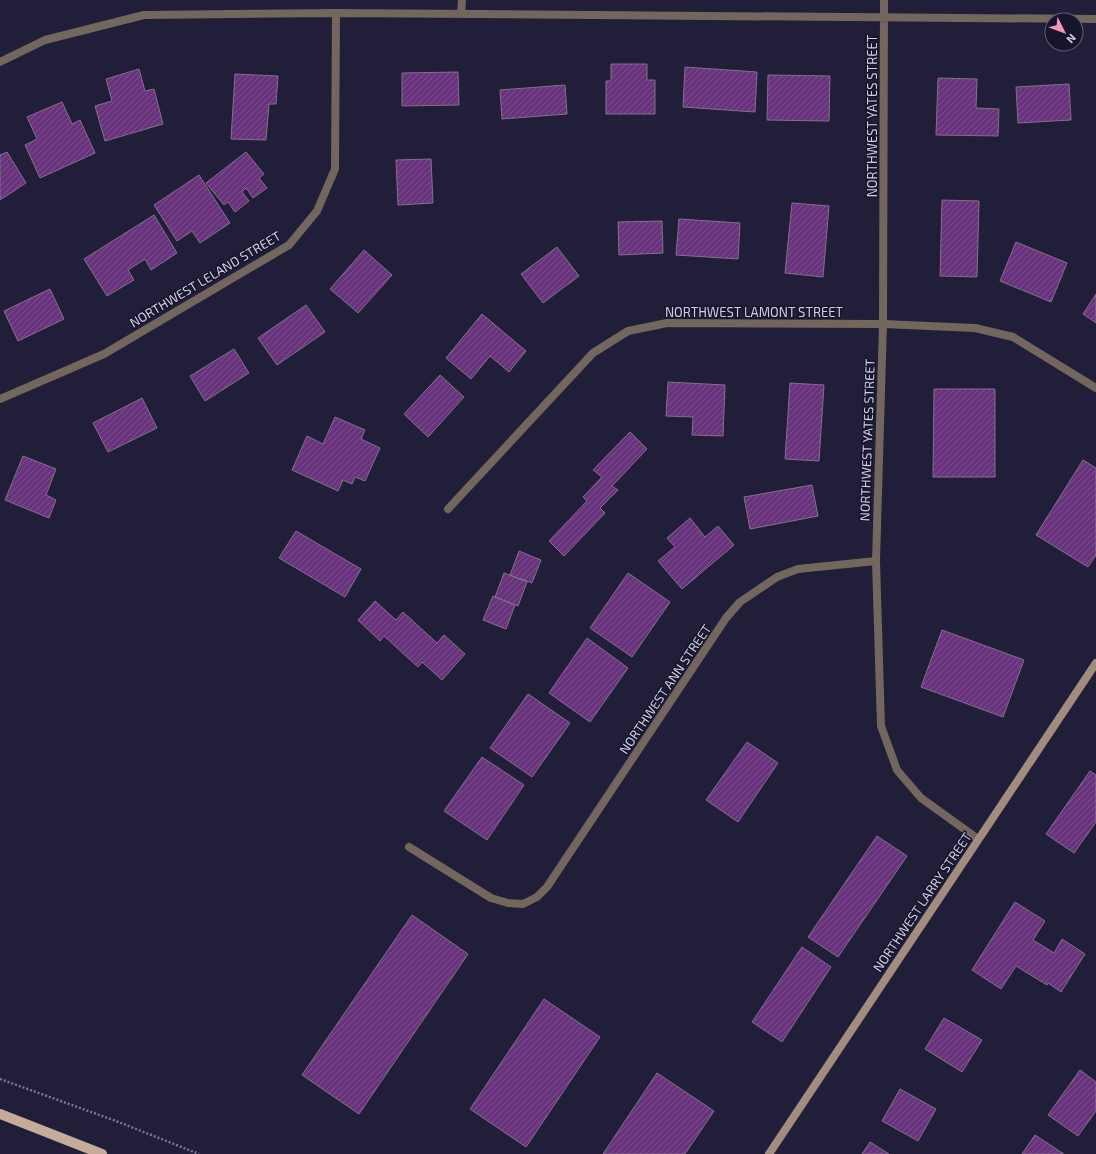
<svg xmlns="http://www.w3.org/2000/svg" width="1096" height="1154" viewBox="0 0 1096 1154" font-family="'Exo 2',sans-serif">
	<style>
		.building { fill: url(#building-hatch); stroke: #84708c }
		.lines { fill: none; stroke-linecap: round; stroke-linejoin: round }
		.path { stroke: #7b7a90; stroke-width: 2.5; stroke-dasharray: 2 2; stroke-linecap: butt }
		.street { stroke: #73665d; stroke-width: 8 }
		.secondary { stroke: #a18d7e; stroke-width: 8 }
		.primary { stroke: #c5ab98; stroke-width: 10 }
		.labels { text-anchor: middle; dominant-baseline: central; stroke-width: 3; stroke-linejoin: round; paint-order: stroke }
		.street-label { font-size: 13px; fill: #d0d0e2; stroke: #17142d }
	</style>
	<defs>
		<pattern id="building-hatch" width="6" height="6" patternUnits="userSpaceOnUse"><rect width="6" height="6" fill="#68337c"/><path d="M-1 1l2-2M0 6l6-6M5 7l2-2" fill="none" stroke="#7d508e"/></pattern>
	</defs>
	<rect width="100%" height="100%" fill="#201e38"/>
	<path class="building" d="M611,64H647V80H655V114H606V81H611Z
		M685,67L757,72L755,112L683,107Z
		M139,69L145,91L154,89L163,124L105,141L95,106L112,101L106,79Z
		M458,72L459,105L402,106V73Z
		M235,74L278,76L276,104H269L266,140L231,139Z
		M768,75L830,76L829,121L767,120Z
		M938,78L977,79L976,108L999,109L998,136L936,135Z
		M1069,84L1071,120L1018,123L1016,87Z
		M565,85L567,114L502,119L500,90Z
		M62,102L72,124L80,120L95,153L40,178L25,145L37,139L27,117Z
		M7,152L26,183L0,200V155Z
		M246,152L264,174L259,178L267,188L253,198L246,188L242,192L249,201L235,212L228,202L224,205L206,183Z
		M431,159L433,203L398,205L396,160Z
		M199,175L230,223L200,243L192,231L177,241L154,205Z
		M942,200L979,201L977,277L940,276Z
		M792,203L829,206L823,277L785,273Z
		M154,215L177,253L151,270L145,259L128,270L134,280L107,296L84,259Z
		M679,219L740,223L738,259L676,255Z
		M662,221L663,253L619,255L618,222Z
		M1016,242L1067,263L1051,302L1000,281Z
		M557,247L579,276L543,303L521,274Z
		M364,250L392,275L358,313L330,289Z
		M50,289L64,319L18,341L4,311Z
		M1096,294V323L1083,314Z
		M306,305L325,332L277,365L258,338Z
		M482,314L526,351L509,372L490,356L471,379L446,358Z
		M234,349L249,373L205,401L190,376Z
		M440,375L464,397L428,437L404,414Z
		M668,382L725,385L723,436L692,435L693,417L666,416Z
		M790,383L824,385L819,461L785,459Z
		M934,389H995V477H933Z
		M142,398L157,428L108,452L93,423Z
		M335,417L365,430L361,439L380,448L365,481L355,477L352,484L343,480L338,491L292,470L307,436L323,444Z
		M630,432L647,449L612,486L618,490L600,508L605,513L564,556L549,541L587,501L583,497L602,477L593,470Z
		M23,456L56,469L46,495L56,500L49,518L5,500Z
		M1083,460L1096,468V555L1088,567L1036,535Z
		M812,485L818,516L750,529L744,497Z
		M690,518L705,537L718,526L734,545L682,589L658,561L675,547L667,538Z
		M296,531L361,569L345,597L279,558Z
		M519,551L541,560L532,583L510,575Z
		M504,573L527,582L518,606L495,597Z
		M628,573L670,602L632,657L590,628Z
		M493,596L515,605L506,629L483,620Z
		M375,601L396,620L403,612L437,643L444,635L465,654L442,680L422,662L418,667L384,636L380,641L358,620Z
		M942,630L1024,660L1003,717L921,687Z
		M587,638L628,668L590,722L549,693Z
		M528,694L570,723L532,777L490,748Z
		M747,742L778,763L738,822L706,800Z
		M482,757L524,785L487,840L444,811Z
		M1090,771L1096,775V822L1074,853L1046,834Z
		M877,836L907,856L838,957L808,937Z
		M1015,902L1045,921L1033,940L1054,953L1062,939L1085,954L1061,992L1048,983L1047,985L1016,966L1001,989L972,970Z
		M412,915L468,954L359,1114L302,1075Z
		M802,947L831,967L782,1042L752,1022Z
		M544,999L600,1037L526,1147L470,1109Z
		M944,1018L982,1040L962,1072L925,1049Z
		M1080,1070L1096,1082V1111L1078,1136L1048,1115Z
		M657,1073L714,1111L685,1154H603Z
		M900,1089L936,1109L918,1141L882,1121Z
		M1035,1135L1064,1154H1022Z
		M870,1142L889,1154H862Z"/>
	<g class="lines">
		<path class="path" d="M0,1079L116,1121L199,1154"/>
		<path class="street" d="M884,0L883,324L876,561L881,726L897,770L921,798L978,839
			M461,14L462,0
			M0,62L45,40L144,15L336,13L1096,19
			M0,399L104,354L289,245L317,211L335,169L336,13
			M448,509L593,353L628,331L667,323L883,324L975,328L1013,337L1096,388
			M409,847L491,898L508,903L523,904L537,897L547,887L726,618L740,602L777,577L798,569L876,561"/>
		<path class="secondary" d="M769,1154L1096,663"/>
		<path class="primary" d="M0,1114L102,1154"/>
	</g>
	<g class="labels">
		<g class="street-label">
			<text transform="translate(872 116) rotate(-90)">NORTHWEST YATES STREET</text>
			<text transform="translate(205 279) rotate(-31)">NORTHWEST LELAND STREET</text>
			<text x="754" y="312">NORTHWEST LAMONT STREET</text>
			<text transform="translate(867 440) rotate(-88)">NORTHWEST YATES STREET</text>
			<text transform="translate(665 689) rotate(-56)">NORTHWEST ANN STREET</text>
			<text transform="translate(922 902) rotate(-56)">NORTHWEST LARRY STREET</text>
		</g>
	</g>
	<g transform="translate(1064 32) rotate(132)"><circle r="19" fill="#17142d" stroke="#615f75"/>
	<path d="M0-3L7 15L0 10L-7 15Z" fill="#f09ab7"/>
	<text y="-6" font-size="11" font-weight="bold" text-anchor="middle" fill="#d0d0e2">N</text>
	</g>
</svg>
